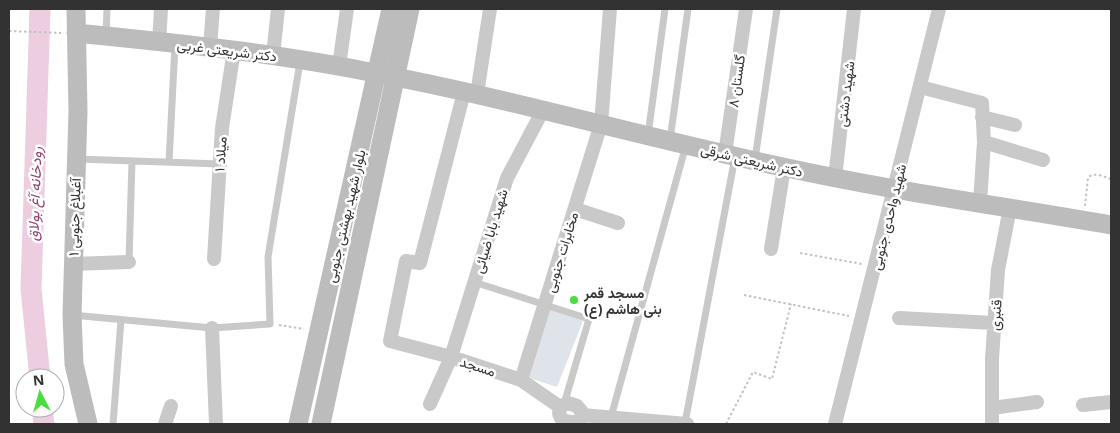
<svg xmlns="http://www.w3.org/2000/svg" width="1120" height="433" viewBox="0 0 1120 433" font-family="'Open Sans',Vazirmatn,sans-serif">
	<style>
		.green { fill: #dee4ea }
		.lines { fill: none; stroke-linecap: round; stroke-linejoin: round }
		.river { stroke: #eccee0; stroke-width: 21 }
		.path { stroke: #c2c2c2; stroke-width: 2; stroke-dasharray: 2.5 2.5; stroke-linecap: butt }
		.lane { stroke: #c9c9c9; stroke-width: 7 }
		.street { stroke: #c9c9c9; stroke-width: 14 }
		.secondary { stroke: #bcbcbc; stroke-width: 19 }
		.poi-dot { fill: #49de3e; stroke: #fff; stroke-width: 2 }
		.labels { text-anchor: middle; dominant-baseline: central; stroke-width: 5; stroke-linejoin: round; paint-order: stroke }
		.street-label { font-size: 14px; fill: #323232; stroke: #fff }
		.poi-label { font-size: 14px; font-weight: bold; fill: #323232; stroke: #fff; text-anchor: start }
		.water-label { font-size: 15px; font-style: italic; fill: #914272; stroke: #fff }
	</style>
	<rect width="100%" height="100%" fill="#fff"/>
	<path class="green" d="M549,308L583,321L557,387L526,377Z"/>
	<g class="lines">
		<path class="river" d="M40,378L31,289L40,9
			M42,408L44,424"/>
		<path class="path" d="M9,31L61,33
			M1085,206L1088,178C1094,171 1104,177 1111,179
			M800,253L862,264
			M744,295L849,316
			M279,325L304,329
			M726,424L753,372L772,379L791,304"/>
		<path class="lane" d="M106,36L107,9
			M648,135L665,9
			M670,140L688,9
			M78,159L220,164
			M755,159L777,9
			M169,162L175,45
			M129,262L132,161
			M474,282L589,319L564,404
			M72,315L212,328L270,324L268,257L300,62
			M611,417L686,145
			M685,423L735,157
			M113,424L121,320"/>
		<path class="street" d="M159,42L161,9
			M210,47L213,9
			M273,55L278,9
			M339,66L347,9
			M920,87L982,103L984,142L980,203
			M464,92L420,263L406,261L390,341L451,357L521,380L560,407
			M477,94L490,9
			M982,117L1015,125
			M984,142L1043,160
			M725,154L746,9
			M835,178L854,9
			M575,209L618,223
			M771,249L784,168
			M214,259L222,128L234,50
			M72,264L129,262
			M899,318L994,323
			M212,328L216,424
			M521,380L601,124L610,9
			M568,403L577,406L582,412L581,419C572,425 555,422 560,407Z
			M430,404L451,357L507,178L543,110
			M1083,405L1111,402
			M992,408L1037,402
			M582,415L687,424
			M165,424L171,406
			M835,424L939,9
			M992,424V359L998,270L1010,208"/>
		<path class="secondary" d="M76,9L78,111L72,315L74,364L88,424
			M76,33C176,43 276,53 375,73C512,99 646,138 783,167C892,191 1002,206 1111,225
			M298,424L391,9
			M321,424L410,9"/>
	</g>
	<circle class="poi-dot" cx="574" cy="300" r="5"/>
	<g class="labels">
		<g class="street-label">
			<text transform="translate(227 50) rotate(7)">دکتر شریعتی غربی</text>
			<text transform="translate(736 81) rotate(-82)">گلستان ۸</text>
			<text transform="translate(845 94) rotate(-83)">شهید دشتی</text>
			<text transform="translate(220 154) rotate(-86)">میلاد ۱</text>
			<text transform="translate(752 160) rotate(13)">دکتر شریعتی شرقی</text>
			<text transform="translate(345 216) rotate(-77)">بلوار شهید بهشتی جنوبی</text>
			<text transform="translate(74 217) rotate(-88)">آغبلاغ جنوبی ۱</text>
			<text transform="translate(888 217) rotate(-76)">شهید واحدی جنوبی</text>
			<text transform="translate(490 231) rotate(-73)">شهيد بابا ضيائی</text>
			<text transform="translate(561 252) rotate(-73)">مخابرات جنوبی</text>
			<text transform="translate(995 315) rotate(-86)">قنبری</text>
			<text transform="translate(478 366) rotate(18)">مسجد</text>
		</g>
		<g class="poi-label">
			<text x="584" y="292">مسجد قمر<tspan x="584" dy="16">بنی هاشم (ع)</tspan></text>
		</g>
		<g class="water-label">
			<text transform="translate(34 194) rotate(-88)">رودخانه آغ بولاق</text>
		</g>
	</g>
	<rect width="1120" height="433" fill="none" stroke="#323232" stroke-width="20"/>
	<g transform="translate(40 393) rotate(354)"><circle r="24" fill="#ffffff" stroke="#adadad"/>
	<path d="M0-4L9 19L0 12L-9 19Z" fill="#49de3e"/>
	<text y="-8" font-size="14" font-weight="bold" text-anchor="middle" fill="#323232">N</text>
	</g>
</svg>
